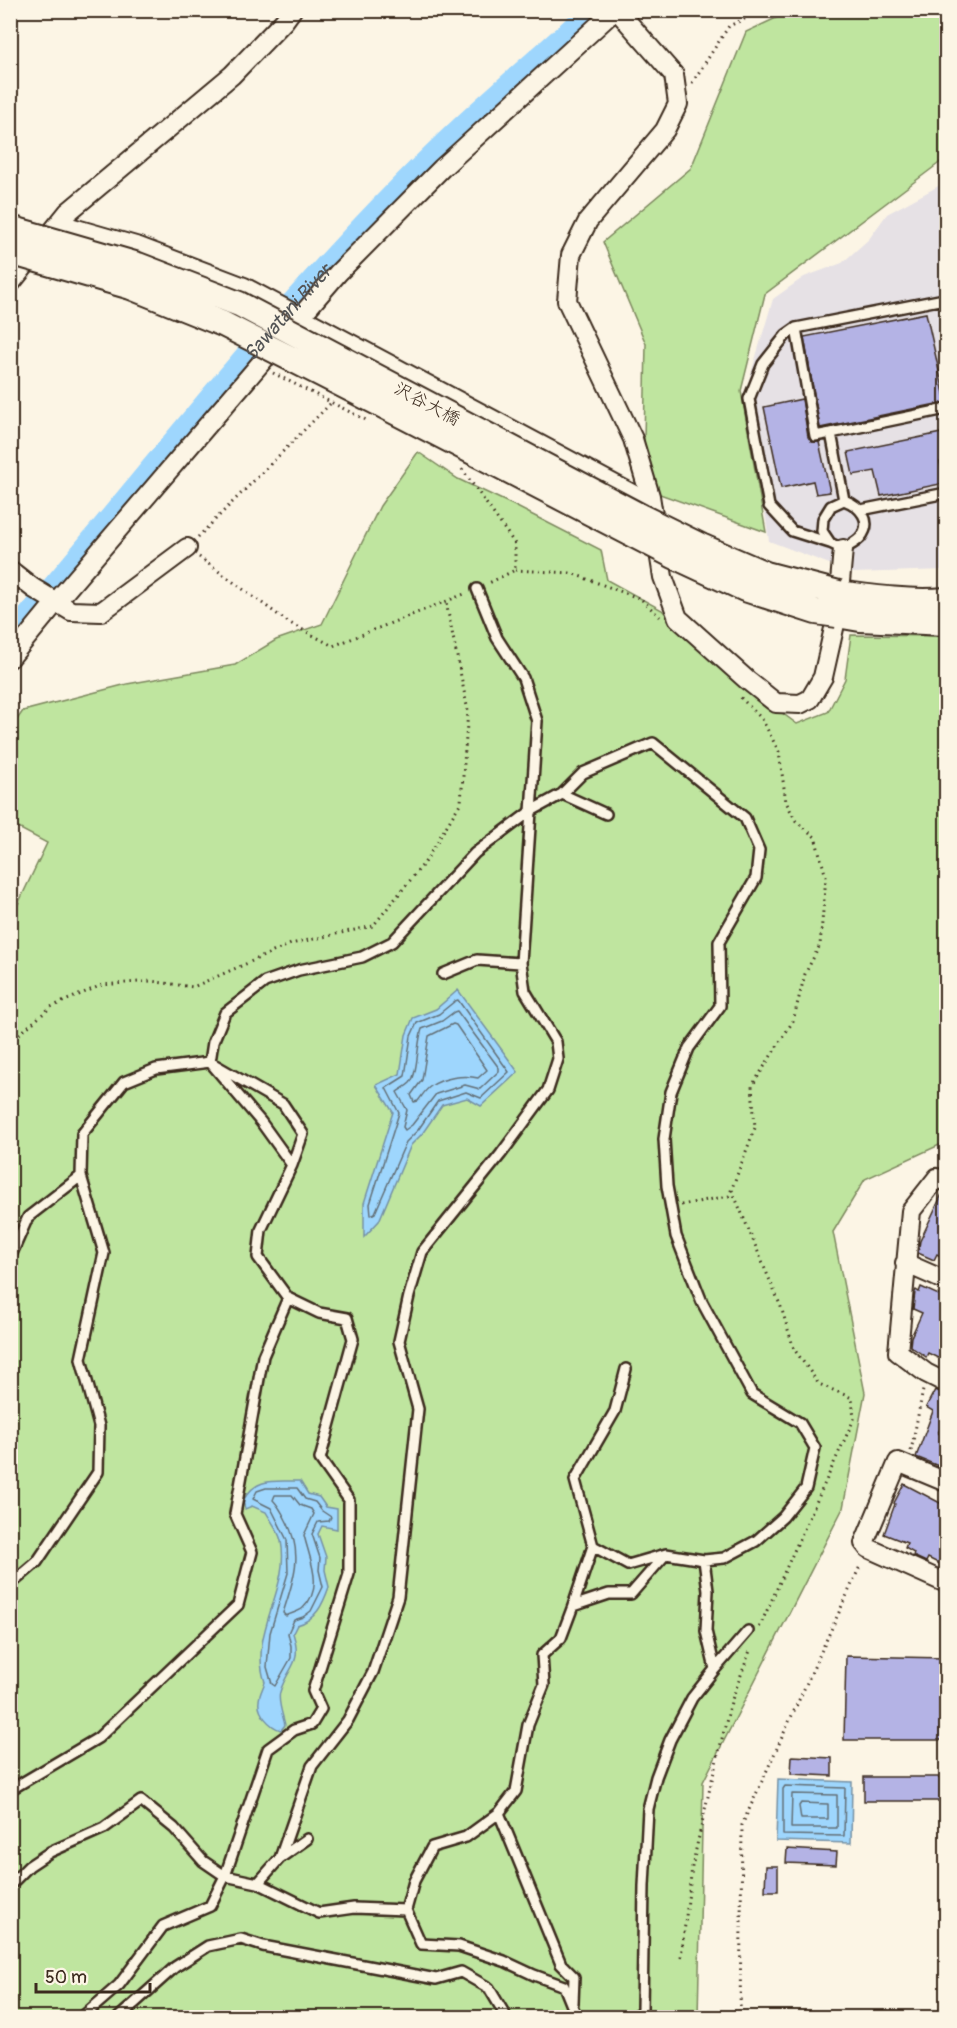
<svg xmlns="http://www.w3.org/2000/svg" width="957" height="2028" viewBox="0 0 957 2028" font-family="Pangolin,'Klee One',sans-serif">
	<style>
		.built { fill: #e6e1e5 }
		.green { fill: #bfe59f; stroke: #7d885e; stroke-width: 1.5 }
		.water { fill: #9ed6fd; stroke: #7691a4; stroke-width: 1.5 }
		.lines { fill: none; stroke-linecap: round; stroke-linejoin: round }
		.shore { stroke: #636f77; stroke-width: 1.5 }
		.river { stroke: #9ed6fd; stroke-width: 27 }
		.building { fill: #b4b3e5; stroke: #3b2a1e; stroke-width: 1.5 }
		.lane-casing { stroke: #3b2a1e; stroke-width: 14 }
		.street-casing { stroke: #3b2a1e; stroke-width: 22 }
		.secondary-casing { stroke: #3b2a1e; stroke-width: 28 }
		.path { stroke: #3b2a1e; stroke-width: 3; stroke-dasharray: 1.5 4.5; stroke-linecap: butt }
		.lane { stroke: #fcf5e5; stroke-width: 9 }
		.street { stroke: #fcf5e5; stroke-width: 18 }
		.secondary { stroke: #fcf5e5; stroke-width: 24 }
		.secondary-bridge-casing { stroke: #3b2a1e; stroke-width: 28; stroke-linecap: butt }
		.secondary-bridge { stroke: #fcf5e5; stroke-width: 24 }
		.labels { text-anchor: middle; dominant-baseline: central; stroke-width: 5; stroke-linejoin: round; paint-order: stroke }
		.street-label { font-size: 18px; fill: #3b2a1e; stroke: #fcf5e5 }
		.water-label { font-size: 20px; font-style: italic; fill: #545556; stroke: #fcf5e5 }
	</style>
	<rect width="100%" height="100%" fill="#fcf5e5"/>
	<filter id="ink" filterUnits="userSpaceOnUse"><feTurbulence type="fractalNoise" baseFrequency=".0167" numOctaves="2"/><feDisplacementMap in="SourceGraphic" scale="12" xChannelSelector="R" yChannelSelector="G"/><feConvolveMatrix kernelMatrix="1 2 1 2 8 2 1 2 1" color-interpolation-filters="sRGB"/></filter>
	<g filter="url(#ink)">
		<path class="built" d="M946,182V570L853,573L769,541L747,387L773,299L804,277L842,263L869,239L887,214Z"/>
		<path class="green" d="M791,11H946V158L765,294L741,391L766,532L643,488L646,344L603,242L691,168L746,32Z
			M418,452L458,479L513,505L601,550L607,580L662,610L709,659L797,724L828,712L845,679L851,635L946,636V1142L865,1179L833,1232L865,1393L843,1508L703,1782L698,2017H11L10,921L47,843L11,824V728L23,711L127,684L235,665L276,640L322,624L380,506Z"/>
		<path class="water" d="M458,990L518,1072L481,1106L467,1098L442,1105L422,1134L411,1145L379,1221L364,1237V1203L393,1112L376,1085L400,1074L406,1035L413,1018L436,1009Z
			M300,1481L308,1494L319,1497L326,1507L337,1509V1529L322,1526L318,1534L326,1557L325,1570L329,1587C323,1604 316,1620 297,1625L293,1633C303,1666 288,1665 280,1692C277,1700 283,1716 285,1725L281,1730C270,1727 257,1713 259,1701C259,1695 263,1688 265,1682C248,1633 291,1589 281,1541C279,1531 271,1521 266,1512L252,1506L245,1509L243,1501C256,1476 276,1482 300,1481Z
			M778,1779L852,1782L851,1843L776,1841Z"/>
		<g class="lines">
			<path class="shore" d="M458,1000L509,1072L481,1098L466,1092L438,1101L418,1130L406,1142L375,1213L371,1215L370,1204L399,1113L386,1088L405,1076L411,1036L417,1023L439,1014L455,1001Z
				M457,1011L499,1068V1071L480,1089L465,1085L436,1094L412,1125L405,1130L403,1127L407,1110L397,1092C401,1089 406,1087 410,1083C418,1074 417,1043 422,1029L442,1021L454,1012Z
				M453,1024L456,1025L487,1070L478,1078C464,1074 443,1078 431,1086C425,1090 422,1096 418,1101L414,1102L411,1095L422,1080L429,1036Z
				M266,1488H297L305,1499L315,1502L322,1511L331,1517L329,1521L318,1522L312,1534L320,1558L319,1570L323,1587L311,1611L303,1617L294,1620L288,1633L291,1646V1658L275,1686L272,1684L267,1667L270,1633L288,1573L287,1540L271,1508L253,1499L257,1491Z
				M275,1495H292L300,1505L311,1509L314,1514L304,1535C309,1558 325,1588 303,1608C299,1612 291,1613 286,1616L283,1613C294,1578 304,1554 286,1520C282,1512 278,1505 273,1500Z
				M785,1786L845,1788L844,1836L783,1835V1789Z
				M792,1794L837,1795V1828H791Z
				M801,1803L828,1804V1819H801L799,1806Z"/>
			<path class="river" id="s1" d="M10,641C104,532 192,419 288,311C344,248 402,186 464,128C507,88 552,50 596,10"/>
		</g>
		<path class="building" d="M926,313L946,402L820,428L804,337Z
			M802,399L808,437L812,442H819L830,492L816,494L813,481L781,488L764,407Z
			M946,432V461L940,462L945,483L881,496L875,471L853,475L848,452Z
			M943,1192H946V1259L937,1254L934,1260L918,1253L920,1241Z
			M921,1287L941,1296L940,1298L946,1302V1362L928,1353L926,1357L910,1346L911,1337L922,1313L913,1309L915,1292L916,1290L919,1292Z
			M935,1390L946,1394V1418L938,1433L946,1437V1469L916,1457L933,1411L926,1407Z
			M904,1484L946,1506V1567L928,1558L926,1562L913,1556L914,1553L905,1548L907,1543L884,1534L895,1504L894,1503Z
			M846,1656L946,1658V1740H844Z
			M792,1756L832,1758V1776L791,1774Z
			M864,1777H946V1801H864Z
			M787,1849L837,1852L836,1865L786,1863Z
			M766,1866H778V1891H765Z"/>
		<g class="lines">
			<g class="lane-casing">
				<path id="lane" d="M796,328L815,436L831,433
					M844,500L831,433L946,409
					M844,500C860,506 874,521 860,538C856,542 849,546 843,549L830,543L822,531L823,519L831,506Z
					M861,510L946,493
					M830,543L792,531L769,506L749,399L763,364L786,335L796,328L944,299L946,310
					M562,794L606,814
					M443,974L477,960L521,963
					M10,1258L28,1217L81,1176
					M626,1369L615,1411L575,1480L593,1546L628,1565L666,1554L704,1560
					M593,1546L573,1606L609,1594H631L665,1555
					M10,1585L37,1562L98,1472L99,1426L81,1359L104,1253L81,1176L82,1134L124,1082L156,1069L210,1062L261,1122L292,1165
					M573,1606L561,1638L542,1655L544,1685L528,1725L516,1791L499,1813L466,1837L432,1847L414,1881L406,1910L421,1944L459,1946L504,1961L534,1975L564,1986L577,2018
					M715,1669L748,1631
					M10,1790L98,1738L238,1605L252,1552L235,1514L263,1356L288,1298
					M499,1813L561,1964L574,1977L573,2003
					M280,1858L307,1839
					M258,1883L280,1858L312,1766L348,1720L373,1672L398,1597L418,1409L399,1341L409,1296L422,1252L501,1154L548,1090L558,1059L556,1042L525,991L521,963L537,721L523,678L497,638L477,589
					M10,1885L29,1866L50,1852L104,1828L141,1801L174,1828L203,1861L225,1876L258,1883L319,1913L354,1908L406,1910
					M81,2018L119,1985L163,1926L210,1906L225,1876L268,1749L294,1730L312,1724L321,1709L313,1691L349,1574V1500L320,1459L353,1339L347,1318L319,1313L288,1298L258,1257L261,1230L292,1165L303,1134L283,1104L210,1062L213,1042L225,1013L265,982L299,970L362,957L392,942L475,853L531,811L562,794L583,773L653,743L745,818L759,850L756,878L719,942L720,1006L689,1048L671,1092L664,1139L667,1186L676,1236L702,1302L752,1394L800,1423L815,1448L806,1488L783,1517L756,1541L724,1558L704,1560L708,1591L706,1631L715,1669L692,1698L670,1740L656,1777L648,1809L644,1886L642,2009L637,2018
					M118,2018L175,1967L208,1946L241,1939L263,1946L436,1979L461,1972L489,1988L507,2018"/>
			</g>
			<g class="street-casing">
				<path id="street" d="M617,10L674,75L678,104L665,130L588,221L571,255L567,301L633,439L650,496L663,577L678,618L747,680L776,703L800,704L810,699L823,677L837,615L843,549
					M59,224L139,247L244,287L651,504
					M10,284L68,212L232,75L284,21L292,10
					M10,570L33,588L71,611L101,612L187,548
					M10,658L56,602L338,273L442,168L615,10
					M946,1181L937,1178L911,1211L898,1352L926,1373L946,1383
					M905,1263L946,1281
					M946,1482L898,1462L864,1543L868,1548L946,1583"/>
			</g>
			<g class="secondary-casing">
				<path id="secondary" d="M839,593C875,598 910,603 946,600
					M837,615L860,619L946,623"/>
			</g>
			<path class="path" d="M692,83L729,26L764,10
				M273,373L366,420
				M462,469L515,544V570L487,584
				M198,537L333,401
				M199,557L288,622L333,646L467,593
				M515,570L571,573L641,599L660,617
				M10,1042L51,1007L102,985L150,981L193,987L291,944L373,926L425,862L461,802L468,711L446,602
				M732,1190L781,1307L794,1349L819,1384L852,1398L854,1419L759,1628
				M681,1205L729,1196L755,1128L752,1086L793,1021L805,974L820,945L826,877L815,837L796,821L786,802L779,752L762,719L739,696
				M911,1451L923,1390
				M681,1957L692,1867L709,1792L731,1702L751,1648
				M740,2018L742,1825L861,1564"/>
			<use href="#lane" class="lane"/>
			<use href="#street" class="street"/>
			<use href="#secondary" class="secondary"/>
			<g class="secondary-bridge-casing">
				<path id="secondary-bridge" d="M10,228L138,265L239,304L642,517L701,546L766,574L839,593
					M10,252L131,287L223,324L376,402L674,556L745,589L816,612L837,615"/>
			</g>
			<use href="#secondary-bridge" class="secondary-bridge"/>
		</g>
	</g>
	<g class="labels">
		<g class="street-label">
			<text transform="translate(427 404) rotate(28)">沢谷大橋</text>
		</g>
		<g class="water-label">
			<text stroke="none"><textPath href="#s1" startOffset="430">Sawatani River</textPath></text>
		</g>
	</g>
	<rect width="957" height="2028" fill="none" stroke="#fcf5e5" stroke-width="36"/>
	<rect x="18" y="18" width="921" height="1992" fill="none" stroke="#3b2a1e" stroke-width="2" filter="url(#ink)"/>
	<path d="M36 1983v9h114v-9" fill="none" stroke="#3b2a1e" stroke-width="3"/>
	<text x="45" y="1983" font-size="18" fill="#3b2a1e" stroke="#fcf5e5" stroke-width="4.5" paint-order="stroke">50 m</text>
</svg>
